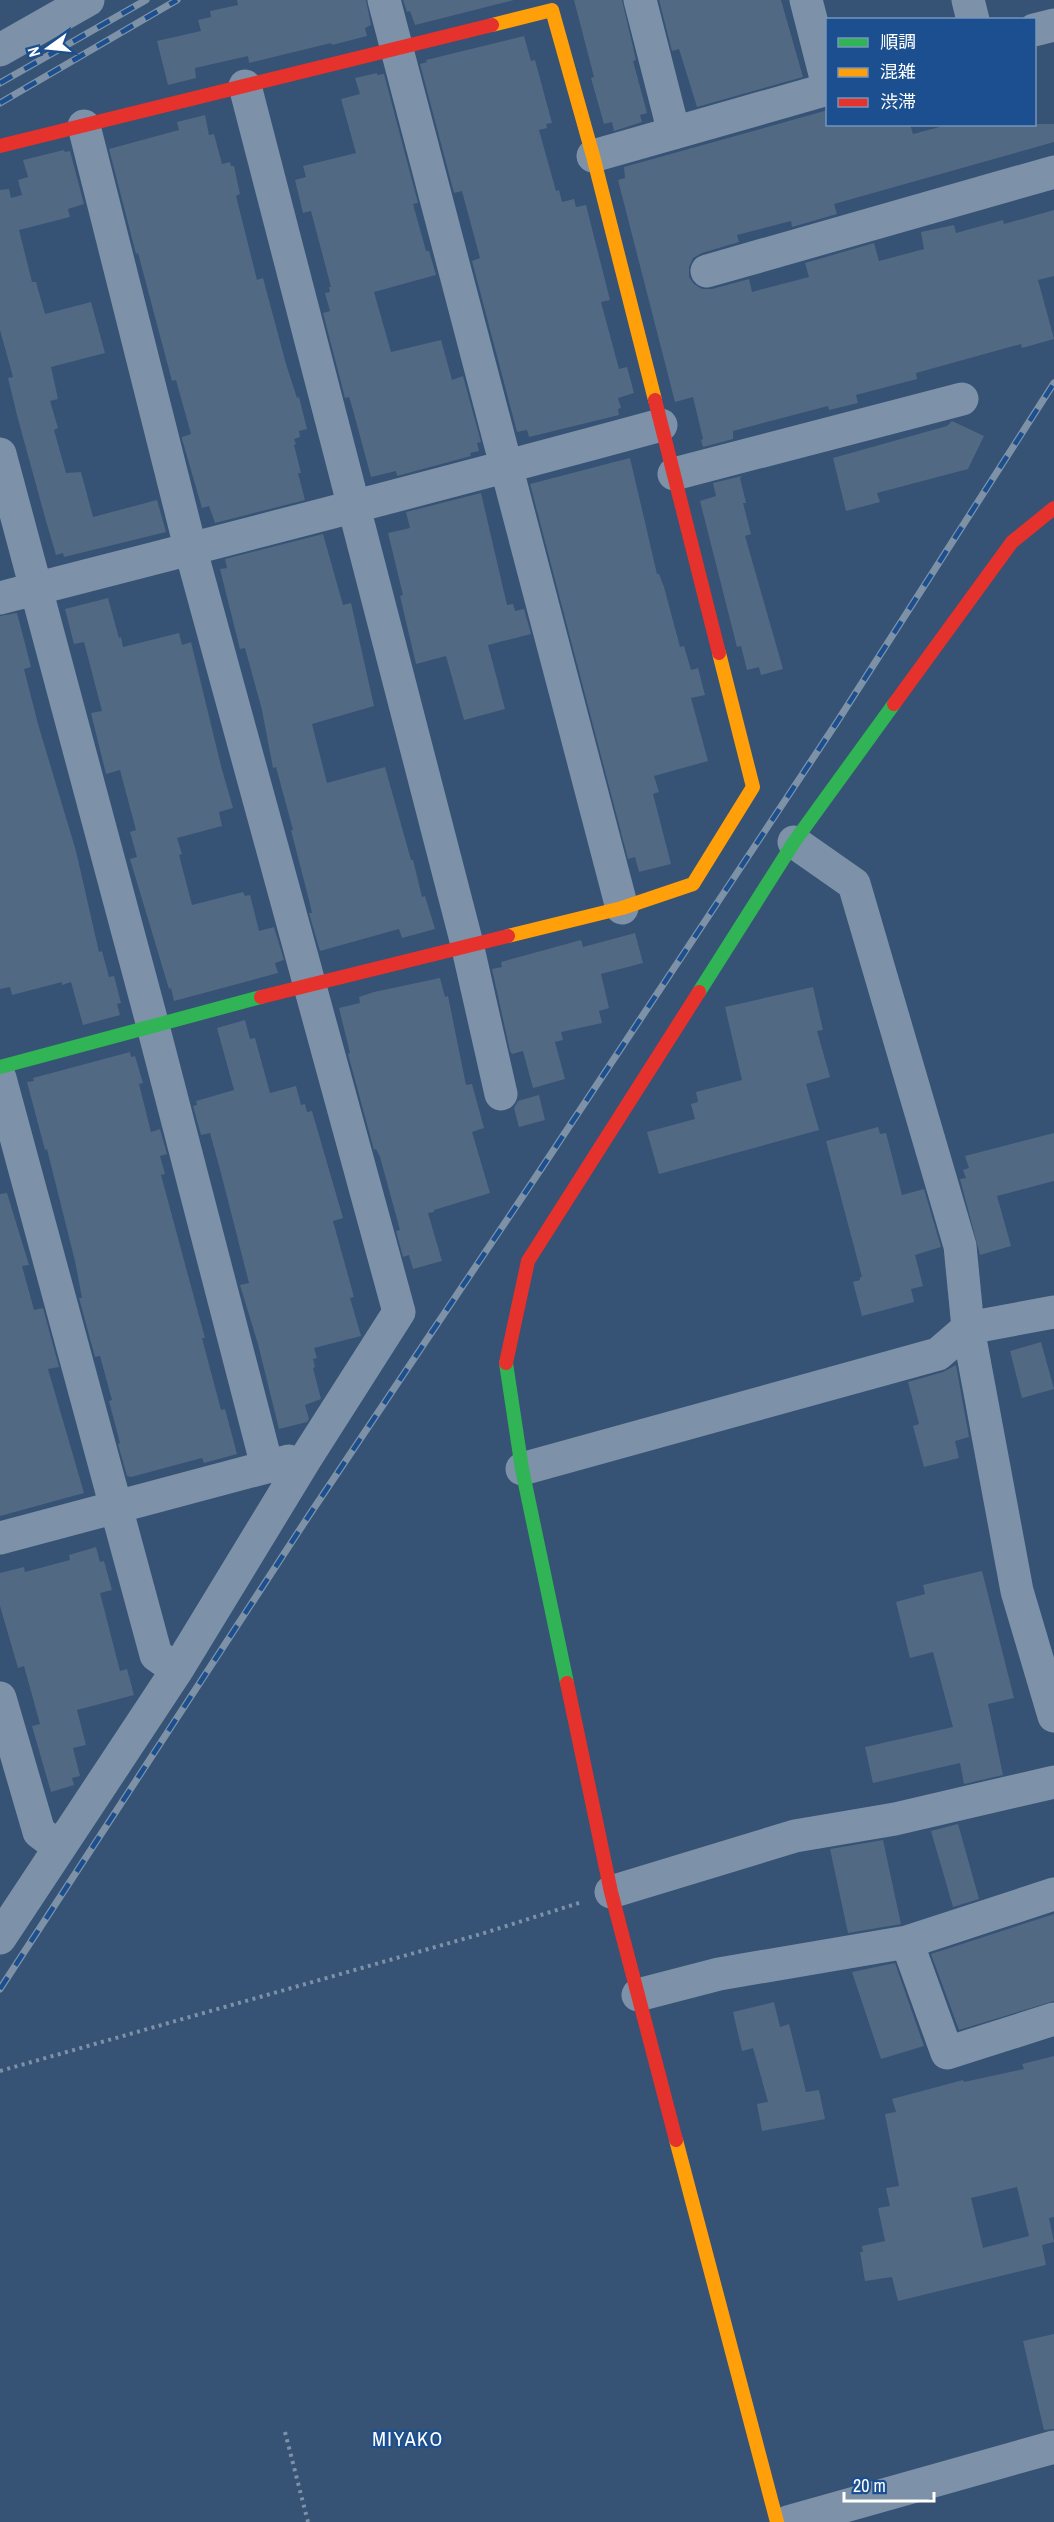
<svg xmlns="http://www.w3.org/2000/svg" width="1054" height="2522" viewBox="0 0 1054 2522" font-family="'Archivo Narrow','Noto Sans JP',sans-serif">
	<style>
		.building { fill: #526984; fill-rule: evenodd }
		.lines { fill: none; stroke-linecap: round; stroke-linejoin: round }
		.path { stroke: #7d92a8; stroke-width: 4; stroke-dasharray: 3 4.5; stroke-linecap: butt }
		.street { stroke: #7d92a8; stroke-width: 33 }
		.fast { stroke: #30b455; stroke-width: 14 }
		.slow { stroke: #ff9f0a; stroke-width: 14 }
		.jam { stroke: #e5322d; stroke-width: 14 }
		.rail-casing { stroke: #7e92a7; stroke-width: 7 }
		.rail { stroke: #1b4f8f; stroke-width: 4.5; stroke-dasharray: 14; stroke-linecap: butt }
		.labels { text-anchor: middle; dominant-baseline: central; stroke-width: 4.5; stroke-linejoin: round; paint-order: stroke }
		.neighbourhood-label { font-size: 20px; letter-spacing: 1.5px; fill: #fff; stroke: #1b4f8f }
	</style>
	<rect width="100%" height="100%" fill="#365274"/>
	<path class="building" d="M237,0H366L371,25L365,28L367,36L332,45L331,43L249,63L248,56L195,68L196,78L168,85L157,41L201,31L198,20L211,17L210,11L238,5Z
		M403,0H514L415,25L410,11L407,12Z
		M574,0H622L636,60L633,61L647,113L640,115L642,122L614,131L612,122L604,124L591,78L594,77Z
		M659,0H781L803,77L697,107L679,49L672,51Z
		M524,36L531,61L535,60L552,123L546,124L547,128L539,130L556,191L559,190L562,202L574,199L576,207L586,205L610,300L601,302L619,369L627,367L634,393L618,398L621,408L618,409L619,415L529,437L527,430L517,432L472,261L480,258L462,191L454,193L420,64L427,62L426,60Z
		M377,73V75L384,74L418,203L413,204L426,251H429L436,275L374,292L391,352L441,340L452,380L463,376L481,442L477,443L479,451L470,453L471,456L397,476L396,471L371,477L353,410L349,397L345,398L323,313L330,311L325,293L330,292L329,287H331L311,211L303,213L295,180L306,177L303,166L356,153L341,99L360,94L355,78Z
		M828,110V124H910L913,134L951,124H1054V142L834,204L837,214L792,227L791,221L737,235L739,242L702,253L693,258L689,267V277L694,284L702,289H712L749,279L752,292L809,277L805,263L874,243L879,261L924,249L921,232L954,225L956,233L1003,220L1004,224L1054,210V276L1038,280L1054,339L1022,348L1021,344L916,373L917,379L856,395L858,403L829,410L828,406L733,431V439L703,447L701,440L703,439L693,397L675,402L618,180L625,178L624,167Z
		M205,115L209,135L214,134L222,164L230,162L231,166H234L240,194L236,196L257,280L263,278L286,364L297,398L299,397L307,429L299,431L300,437L294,439L296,444L294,445L301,473H298L305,500L215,523L209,506L202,508L182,439V437L191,434L176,380L172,381L138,253L136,254L109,149L179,130L177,122Z
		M64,150L65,152L70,151L84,204L68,209L70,217L19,230L32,282H36L45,314L91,302L105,353L51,367L58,399L50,401L58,428L54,430L66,473L81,472L93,517L157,500L166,532L64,557L63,553L56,555L46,521L18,419L8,378L13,377L0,330V190L9,189L11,198L22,195L18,180L28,177L23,160Z
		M952,421L984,436L968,469L877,493L880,502L846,511L833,458L947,426Z
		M630,458L657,574H659L664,587L680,647L684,646L691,670L698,668L705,695L691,698L708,761L654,776L659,792L653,794L671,864L639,872L635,857L628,859L530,484Z
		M742,476L740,478L746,503H743L751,534L745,536L783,669L761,675L759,667L747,670L741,646L737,647L700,501L716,496L713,483Z
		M481,493L507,605L513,604L515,611L524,609L531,634L488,645L505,709L464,720L446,656L416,664L400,596L403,595L388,533L410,528L406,512Z
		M323,534L343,605L351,603L374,706L312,724L327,783L385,767L411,860H413L422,897L425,896L435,929L402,938L399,929L320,951L309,913H312L310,904L291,830H293L276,767L273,768L262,710L245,648L240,649L220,569L227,568L225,559Z
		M108,598L119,638L121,637L123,647L179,633L182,645L191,642L221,766L233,808L219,812L222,826L177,838L182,854L179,855L192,905L243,892L245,896L250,895L259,931L274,927L284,960L275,963L278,973L174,1001L171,988L169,989L130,859L137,857L130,832L136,830L120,770L106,774L91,713L102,711L84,642L74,644L65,609Z
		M17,613L31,667L24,669L38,724L76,851L99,952L102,951L109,977L114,976L121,1003L117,1004L120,1015L83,1025L71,982L62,985V982L12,995L10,987L0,989V616Z
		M635,933L643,963L601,974L609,1008L599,1011L602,1023L561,1032L563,1040L555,1042L565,1079L533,1088L523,1051L512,1054L510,1051L492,969L502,967L501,962L581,940L583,947Z
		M440,978L445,997L448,996L466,1085L472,1084L484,1128L472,1132L490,1193L434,1210V1212L428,1213L442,1261L413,1269L409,1255L403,1257L396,1231L400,1230L380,1157L376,1149L374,1150L348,1054L350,1053L339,1008L360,1003L359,997L374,992Z
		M813,987L823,1030L817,1031L830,1077L806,1084L819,1130L659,1174L647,1132L695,1119L691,1104L698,1102L696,1092L742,1080L725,1007Z
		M245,1020L250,1039L255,1038L270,1093L296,1086L301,1105L305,1104L307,1112L312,1111L343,1218L333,1221L354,1297L350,1298L361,1336L314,1348L317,1358L313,1359L315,1367L313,1368L321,1399L305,1405L309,1419L307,1422L279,1429L258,1344L240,1285L249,1283L222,1177L210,1133L201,1135L193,1106L197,1105L196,1101L234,1090L217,1028Z
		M130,1052L131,1057L135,1056L143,1083L139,1084L151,1132L160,1129L167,1154L160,1156L165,1174L161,1175L205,1338H202L221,1410L225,1409L237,1454L204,1463L202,1458L131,1477L127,1476L118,1444L120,1443L109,1401L112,1400L100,1356L95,1357L79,1298H82L75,1261L47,1149L45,1150L27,1082L34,1081L33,1078Z
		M539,1095L545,1120L519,1127L514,1108L518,1101Z
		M878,1127L880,1134L886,1133L902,1195L924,1189L941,1247L915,1255L923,1286L911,1289L914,1302L862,1316L853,1282L860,1280V1277H862L826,1141Z
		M1054,1133V1181L997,1196L1011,1246L980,1255L960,1179L966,1178L963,1170L969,1168L965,1156Z
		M7,1193L29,1265L22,1266L34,1310L43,1308L59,1367L48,1369L84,1493L0,1516V1194Z
		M1041,1342L1054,1389L1022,1398L1010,1351Z
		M956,1365L969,1437L955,1441L959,1458L924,1467L913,1426L919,1424L908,1382L943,1372Z
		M96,1547L100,1562L104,1561L112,1590L100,1593L120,1671L127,1669L134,1695L77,1710L86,1745L73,1748L80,1776L72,1778L74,1785L51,1792L32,1726L40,1724L24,1666L18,1668L0,1606V1573L24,1567L25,1572L70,1560L69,1555Z
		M982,1571L1014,1698L988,1704L1003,1775L964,1784L960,1763L873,1783L865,1747L953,1727L933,1652L910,1658L896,1602L925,1594L923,1585Z
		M958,1824L979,1899L953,1907L931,1831Z
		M883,1840L901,1924L848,1933L830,1849Z
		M1054,1914V2001L959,2030L931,1954Z
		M895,1963L924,2046L881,2059L852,1972Z
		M774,2002L780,2027L789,2024L806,2092L819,2090L825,2119L762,2131L757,2104L768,2102L753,2048L742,2051L733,2012Z
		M1054,2056V2217L1049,2218L1054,2242L1042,2245L1046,2265L898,2301L892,2277L865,2281L860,2252H863L862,2246L885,2241L878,2208L890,2206L886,2188L899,2186L885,2114L896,2112L892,2099L963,2080L964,2082L1024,2069L1022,2064ZM1017,2187L1029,2236L983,2248L971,2198Z
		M1054,2334V2429L1044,2430L1023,2341Z"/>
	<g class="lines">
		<path class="path" d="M0,2071L481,1934L582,1902
			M285,2432L308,2522"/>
		<path class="street" d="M384,0L622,908
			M640,0L674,133
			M806,0L828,86
			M968,0L973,20
			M1034,30L1054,25
			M0,50L88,0
			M245,86L467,944L501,1094
			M593,156L828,89
			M707,271L1054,172
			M0,454L153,1026L267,1466
			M674,474L962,399
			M0,598C221,541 441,485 661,425
			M794,842L854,884L960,1246L968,1328L1017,1591L1054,1716
			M0,1078L156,1655L177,1670
			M522,1469L938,1354L968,1328L1054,1312
			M0,1538L289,1461
			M0,1698L39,1832L59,1847
			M611,1892L795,1836L895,1819L1054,1782
			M1054,1894L907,1942L947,2053L1054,2019
			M0,1938L177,1670L306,1458L399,1312L190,547L84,126
			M638,1995L719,1974L907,1942
			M788,2522L1054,2447"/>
		<path class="fast" d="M699,992L794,842L894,704
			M0,1067L261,997
			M506,1363L522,1469L567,1683"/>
		<path class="slow" d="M492,25L552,10L593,156L655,400
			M508,936L622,908L693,884L753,787L719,653
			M676,2140L777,2522"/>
		<path class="jam" d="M0,146L492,25
			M655,400L719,653
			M894,704L1012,542L1054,508
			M261,997L508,936
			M506,1363L528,1261L699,992
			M567,1683L611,1892L676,2140"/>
		<g class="rail-casing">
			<path id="rail" d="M0,83L146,0
				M0,103L177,0
				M0,1989L308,1517L541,1169L837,722L1054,383"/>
		</g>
		<use href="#rail" class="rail"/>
	</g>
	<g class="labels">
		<g class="neighbourhood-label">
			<text x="408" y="2438">MIYAKO</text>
		</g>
	</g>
	<rect x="826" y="18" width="210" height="108" fill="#1b4f8f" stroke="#7695bc" stroke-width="1.5"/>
	<rect x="838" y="38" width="30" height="9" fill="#30b455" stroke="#7695bc" stroke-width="1.5"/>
	<text x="880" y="48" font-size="18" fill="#ffffff">順調</text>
	<rect x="838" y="68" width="30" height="9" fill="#ff9f0a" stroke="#7695bc" stroke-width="1.5"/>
	<text x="880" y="78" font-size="18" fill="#ffffff">混雑</text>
	<rect x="838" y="98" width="30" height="9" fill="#e5322d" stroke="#7695bc" stroke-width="1.5"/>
	<text x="880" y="108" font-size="18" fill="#ffffff">渋滞</text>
	<g transform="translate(48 48) rotate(255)" stroke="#1b4f8f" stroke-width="4.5" paint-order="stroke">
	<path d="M0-4.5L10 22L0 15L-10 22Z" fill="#ffffff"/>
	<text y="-9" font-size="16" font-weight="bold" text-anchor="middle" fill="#ffffff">N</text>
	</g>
	<path d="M844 2492v9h90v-9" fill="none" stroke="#ffffff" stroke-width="3"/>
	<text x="853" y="2492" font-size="18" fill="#ffffff" stroke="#1b4f8f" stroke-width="4.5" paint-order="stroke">20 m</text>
</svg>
